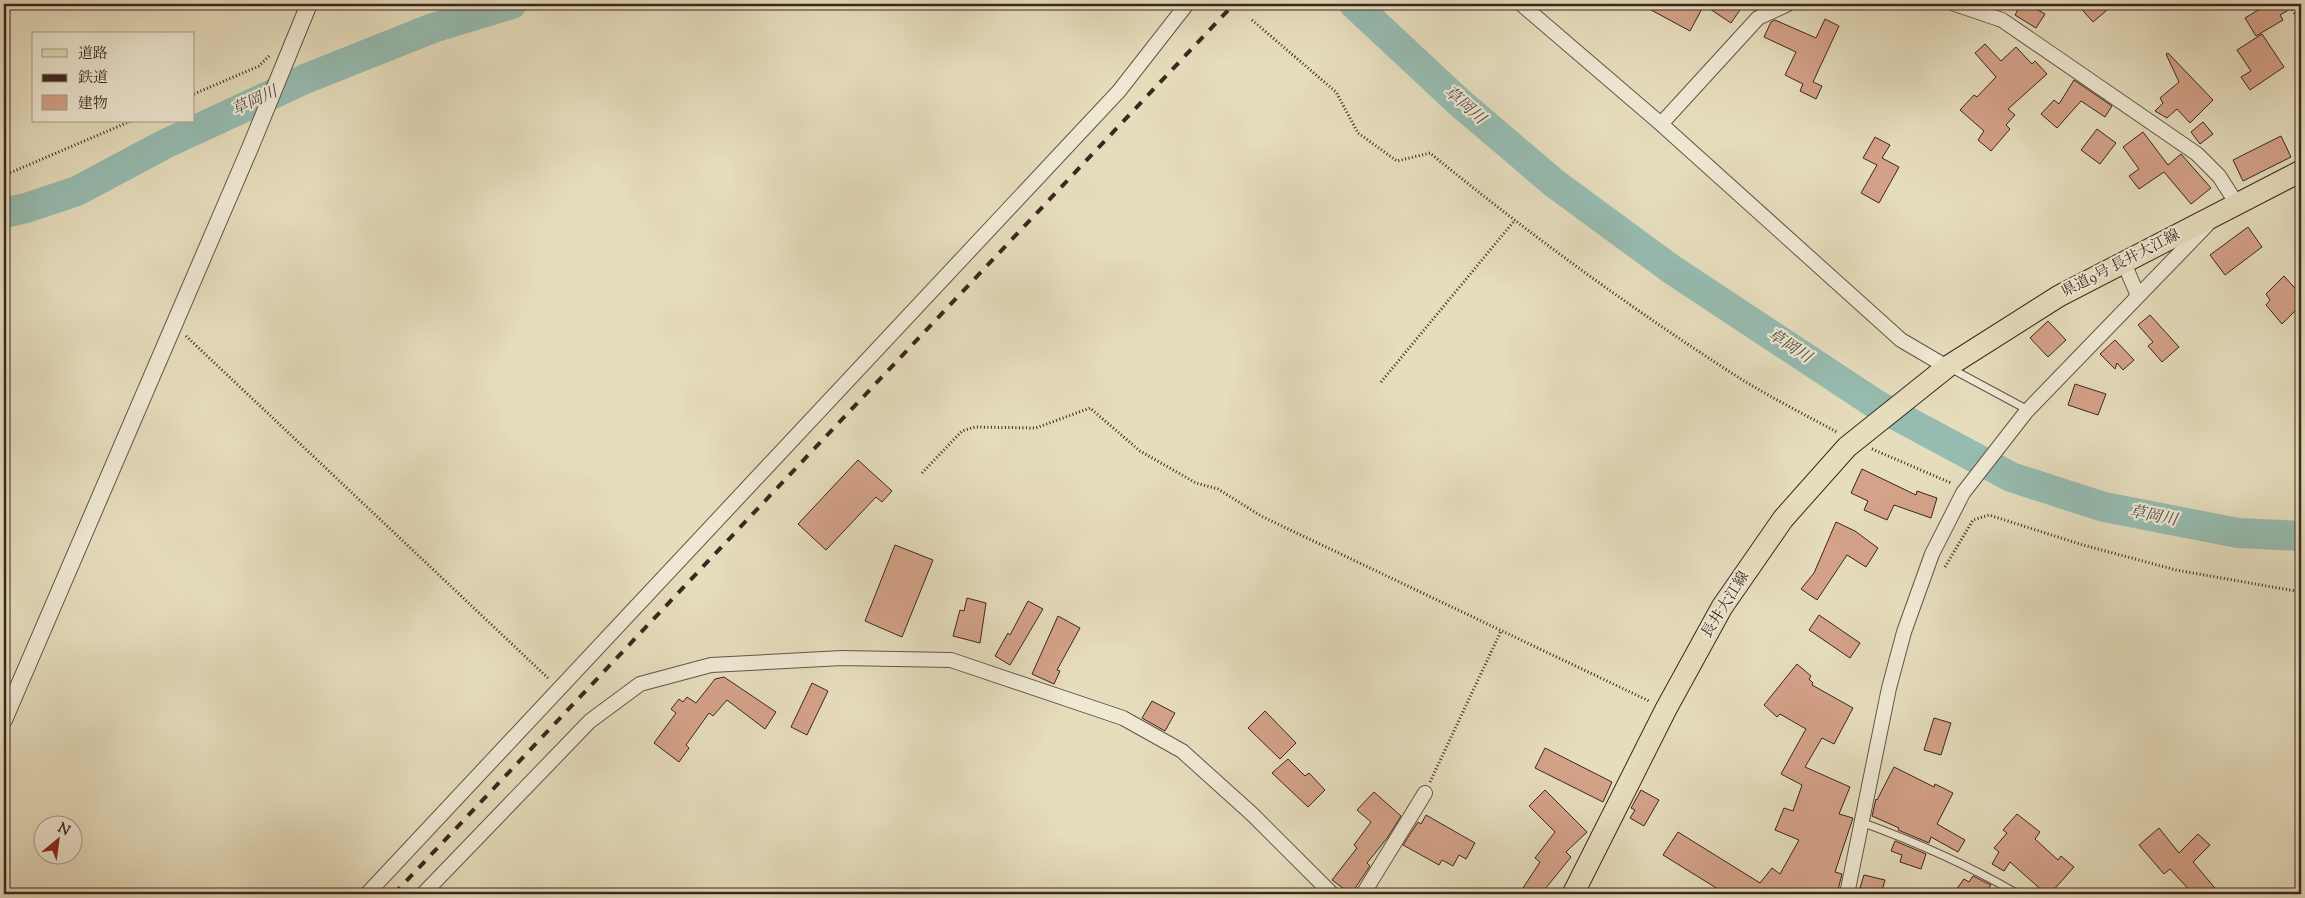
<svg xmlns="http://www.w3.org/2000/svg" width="2305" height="898" viewBox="0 0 2305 898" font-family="'Sorts Mill Goudy','Noto Serif JP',serif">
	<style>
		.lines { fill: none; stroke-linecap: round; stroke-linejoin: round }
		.river { stroke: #96bcb1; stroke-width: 30 }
		.building { fill: #d4a289; stroke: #3a271f }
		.service-casing { stroke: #655446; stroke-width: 9 }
		.minor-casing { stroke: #655446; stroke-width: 16 }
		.tertiary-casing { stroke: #655446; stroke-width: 18 }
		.primary-casing { stroke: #3a271f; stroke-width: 23 }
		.path { stroke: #3a271f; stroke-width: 3; stroke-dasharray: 1 2.5; stroke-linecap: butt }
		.service { stroke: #efe9d4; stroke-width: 7 }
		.minor { stroke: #efe9d4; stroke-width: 14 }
		.tertiary { stroke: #efe9d4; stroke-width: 16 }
		.primary { stroke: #e6ddbd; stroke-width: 21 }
		.rail { stroke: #3a271f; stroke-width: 4; stroke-dasharray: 9 9; stroke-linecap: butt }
		.labels { text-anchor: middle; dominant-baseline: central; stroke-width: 4.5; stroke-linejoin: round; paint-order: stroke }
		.street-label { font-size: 15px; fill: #3a271f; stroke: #efe9d4 }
		.water-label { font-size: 16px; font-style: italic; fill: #514c44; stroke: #efe9d4 }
	</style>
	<rect width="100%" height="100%" fill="#e6ddbd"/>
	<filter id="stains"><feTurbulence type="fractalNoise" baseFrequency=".004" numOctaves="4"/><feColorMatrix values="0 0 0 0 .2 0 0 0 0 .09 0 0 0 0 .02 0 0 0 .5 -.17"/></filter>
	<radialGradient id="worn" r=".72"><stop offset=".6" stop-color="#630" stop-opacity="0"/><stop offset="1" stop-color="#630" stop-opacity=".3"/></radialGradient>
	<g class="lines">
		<path class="river" d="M1354,4L1459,102L1554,183L1671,269L1877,405L2011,477L2104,507L2238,533L2301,536
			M4,213L26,208L77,191L165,144L305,79L433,28L512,4"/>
	</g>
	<path class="building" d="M1640,4H1744L1731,23L1704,5L1690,31Z
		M2021,4H2027L2045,14L2036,28L2015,15Z
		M2077,4H2114L2093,22Z
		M2268,4H2299L2280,15L2283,20L2256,36L2245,18Z
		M1825,19L1839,26L1813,82L1822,86L1816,99L1800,91L1803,84L1785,75L1796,52L1764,37L1771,22L1775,20L1816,38Z
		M2262,34L2284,67L2250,90L2241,77L2251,71L2237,50Z
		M1985,44L2001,61L2016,47L2032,64L2035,61L2047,74L2008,109L2015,115L2006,125L2010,129L1991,151L1978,140L1984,131L1960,110L1974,95L1977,97L1996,77L1975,53Z
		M2168,53L2213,100L2190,123L2177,109L2167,118L2155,111L2163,103L2160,98L2179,82L2166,54Z
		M2074,80L2112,106L2105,117L2081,101L2057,128L2041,114L2054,100L2059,104Z
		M2203,122L2213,134L2200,144L2191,132Z
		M2097,129L2116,143L2100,164L2081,150Z
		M2143,132L2168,165L2181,154L2211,188L2191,204L2164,172L2139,189L2129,176L2139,169L2123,147Z
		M2281,136L2291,157L2243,181L2233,160Z
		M1875,137L1890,145L1882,158L1899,167L1879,203L1861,193L1877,165L1863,158Z
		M2248,227L2262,247L2225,275L2210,255Z
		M2284,276L2301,295V305L2282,324L2266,305L2270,300L2266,294Z
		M2150,315L2179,347L2162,362L2148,346L2153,342L2138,325Z
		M2048,321L2066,340L2048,357L2030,338Z
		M2115,340L2134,360L2123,370L2117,363L2115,369L2100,354Z
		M2075,384L2106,394L2098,415L2068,405Z
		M858,460L892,491L882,502L876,497L826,550L798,524Z
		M1862,469L1916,495L1917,491L1937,498L1931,518L1894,505L1887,520L1864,510L1868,501L1851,493Z
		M1836,522L1855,531L1878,548L1866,567L1847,555L1817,600L1801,589L1814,573Z
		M895,545L933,560L902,637L865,621Z
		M967,598L986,603L980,643L953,636L960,610L964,611Z
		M1028,601L1043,609L1010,665L995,656L1008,633L1010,635Z
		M1819,615L1860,643L1850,658L1809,630Z
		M1058,616L1080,628L1057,670L1060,671L1054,684L1032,674Z
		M1797,664L1811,676L1809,679L1813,683L1812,685L1853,708L1834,744L1822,738L1805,767L1850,787L1839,814L1853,818L1835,872L1842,874L1837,894H1726L1663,855L1678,832L1760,883L1772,868L1780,874L1799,840L1775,830L1784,808L1793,811L1802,785L1781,774L1806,729L1780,714L1777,717L1764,705Z
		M724,677L776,712L765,729L727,700L713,716L709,713L686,745L689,748L679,762L654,743L676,713L671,709L679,699L683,702L687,697L696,703L715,679Z
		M812,683L828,691L807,735L791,727Z
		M1152,701L1175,713L1165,731L1142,718Z
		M1265,711L1296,743L1280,759L1248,728Z
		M1934,718L1951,723L1941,755L1924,750Z
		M1545,748L1612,782L1603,802L1535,768Z
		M1288,759L1305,776L1309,773L1325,790L1308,807L1272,773Z
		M1894,767L1934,787L1935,784L1953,793L1937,824L1965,840L1958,852L1931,837L1929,843L1898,830L1899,828L1872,816L1876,799L1877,800Z
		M1545,790L1587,832L1566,852L1571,857L1541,894H1519L1540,862L1535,858L1555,832L1529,806Z
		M1641,790L1659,800L1644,826L1630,818L1635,810L1631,808Z
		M1374,792L1401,816L1388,837L1367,863L1370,866L1351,894L1332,880L1357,848L1354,845L1371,822L1357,810Z
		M2017,814L2040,832L2035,839L2058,860L2061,856L2074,867L2050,894H2046L2010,862L2004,871L1992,864L1999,852L1994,848L2007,833L2003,830Z
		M1426,815L1475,843L1466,859L1459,855L1453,866L1442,860L1439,865L1403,845L1418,822L1421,824Z
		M2159,828L2179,853L2198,834L2210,845L2193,862L2220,894H2193L2170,869L2164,874L2139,845Z
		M1895,841L1926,854L1921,869L1900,862L1902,855L1891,851Z
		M1864,875L1885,880L1881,894H1865L1867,890L1860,888Z
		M1973,876L1991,885L1985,893L1986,894H1953L1964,879L1969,882Z"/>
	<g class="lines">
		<g class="service-casing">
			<path id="service" d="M1950,368L2028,410
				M1861,822C1916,842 1968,865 2018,894"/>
		</g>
		<g class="minor-casing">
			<path id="minor" d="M1521,4L1661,124L1901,340L1947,367
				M1955,4L2002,20L2197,154L2219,176L2237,204
				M1661,124L1758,18L1788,4
				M2124,263L2138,296
				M367,894L1119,91L1187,4
				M423,894L590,721L640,684L711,665L842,658L951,660L1123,718L1182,751L1252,814L1332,894
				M1363,894L1425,793
				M1847,894L1889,688L1904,632L1932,554L1963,493L2026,412L2207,225"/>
		</g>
		<g class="tertiary-casing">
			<path id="tertiary" d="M4,720L250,148L309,4"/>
		</g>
		<g class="primary-casing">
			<path id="primary" d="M1573,894L1666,709L1722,607L1783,519L1847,447L1947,367L2059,296L2301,171"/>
		</g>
		<path class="path" d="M2288,4L2301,22
			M1252,20L1336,92L1358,133L1397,161L1430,153C1529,234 1633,310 1741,379C1772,398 1805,415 1837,432
			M194,94L259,66L270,55
			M4,174L5,175L131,121
			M186,336L549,679
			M1381,382L1515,220
			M1872,449L1951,483
			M922,473L962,431L975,427L1036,428L1090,408L1140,451L1196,483L1218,489L1261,516L1649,701
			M1945,567L1973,520L1989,515L2083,545L2176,570L2301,592
			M1430,782L1501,631"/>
		<use href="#service" class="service"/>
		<use href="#minor" class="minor"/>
		<use href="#tertiary" class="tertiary"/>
		<use href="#primary" class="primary"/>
		<path class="rail" d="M394,894L1234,4"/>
	</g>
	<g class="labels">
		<g class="street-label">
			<text transform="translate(2121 264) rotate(-27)">県道9号 長井大江線</text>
			<text transform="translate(1726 605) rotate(-58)">長井大江線</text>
		</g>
		<g class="water-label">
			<text transform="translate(255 102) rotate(-25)">草岡川</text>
			<text transform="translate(1464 106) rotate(41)">草岡川</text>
			<text transform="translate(1789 347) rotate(33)">草岡川</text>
			<text transform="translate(2153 517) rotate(11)">草岡川</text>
		</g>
	</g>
	<rect width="2305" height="898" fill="none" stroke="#e6ddbd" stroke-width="20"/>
	<rect x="5" y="5" width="2295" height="888" fill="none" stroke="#3a271f" stroke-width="2.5"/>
	<rect x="10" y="10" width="2285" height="878" fill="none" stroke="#3a271f"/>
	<rect x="32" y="32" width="162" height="90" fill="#efe9d4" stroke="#a79b8c"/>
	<rect x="42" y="49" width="25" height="8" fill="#e6ddbd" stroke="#a79b8c"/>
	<text x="78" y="58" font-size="15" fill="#3a271f">道路</text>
	<rect x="42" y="74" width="25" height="8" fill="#3a271f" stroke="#a79b8c"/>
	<text x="78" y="82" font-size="15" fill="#3a271f">鉄道</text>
	<rect x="42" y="95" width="25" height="15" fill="#d4a289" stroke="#a79b8c"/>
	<text x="78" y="108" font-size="15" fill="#3a271f">建物</text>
	<g transform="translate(58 840) rotate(29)"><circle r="24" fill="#efe9d4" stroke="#a79b8c"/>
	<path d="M0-4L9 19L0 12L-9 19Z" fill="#8f2418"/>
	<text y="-8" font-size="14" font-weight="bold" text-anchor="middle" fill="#3a271f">N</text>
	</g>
	<rect width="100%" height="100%" filter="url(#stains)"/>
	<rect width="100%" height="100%" fill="url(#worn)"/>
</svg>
